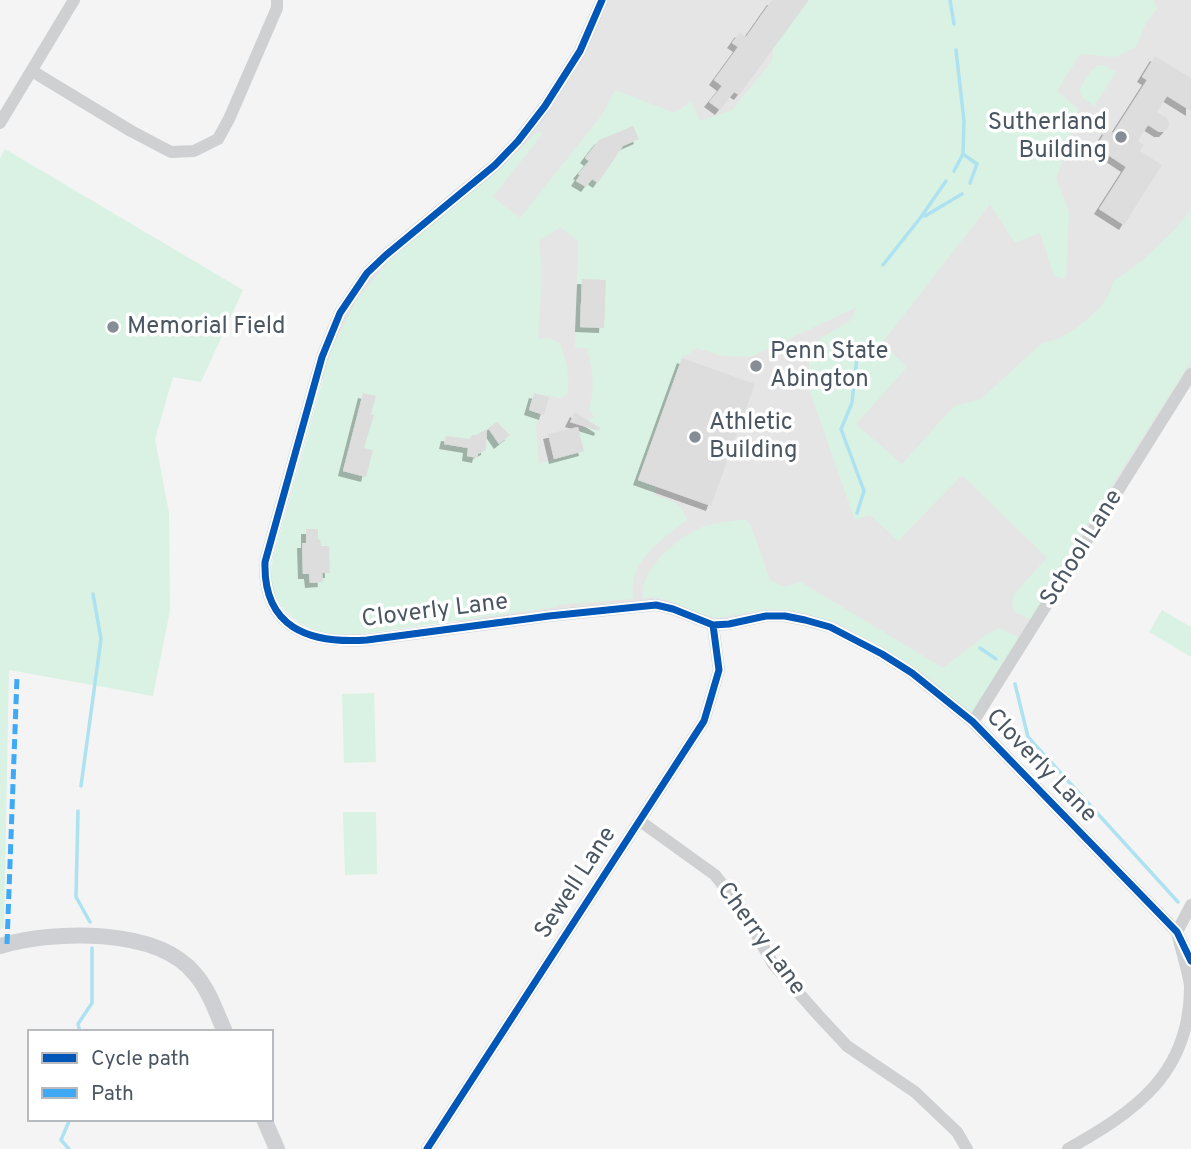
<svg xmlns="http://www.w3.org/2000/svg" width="1191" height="1149" viewBox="0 0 1191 1149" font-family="Overpass,sans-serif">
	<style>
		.education { fill: #e6e5e6 }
		.green { fill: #d9f2e3; fill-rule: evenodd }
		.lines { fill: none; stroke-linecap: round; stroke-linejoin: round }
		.stream { stroke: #aee2f0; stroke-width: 3.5 }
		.building { fill: #ddddde; filter: url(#shadow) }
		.minor { stroke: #ced0d2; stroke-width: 12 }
		.secondary { stroke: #ced0d4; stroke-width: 16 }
		.quiet { stroke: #3fa9f5; stroke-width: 5; stroke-dasharray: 10 5; stroke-linecap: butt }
		.cycleway-casing { stroke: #fff; stroke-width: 11 }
		.cycleway { stroke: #0057b8; stroke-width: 7 }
		.poi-dot { fill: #868d94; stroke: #fff; stroke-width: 2.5 }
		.labels { text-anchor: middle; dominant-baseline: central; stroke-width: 7; stroke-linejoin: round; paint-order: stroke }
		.poi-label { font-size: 24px; fill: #4a5661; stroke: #fff; text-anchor: start }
		.street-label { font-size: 24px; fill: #4a5661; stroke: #fff }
	</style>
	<defs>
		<filter id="shadow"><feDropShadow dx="-5" dy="5" stdDeviation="0" flood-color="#0004"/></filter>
	</defs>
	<rect width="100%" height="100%" fill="#f4f4f4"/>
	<path class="education" d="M602,0H1191V374L973,722L912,673L805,619L729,624L673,609L458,627L430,520L435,387L317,379L352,294L495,165L545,106Z"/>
	<path class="green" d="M808,0H1154L1157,9L1146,23L1136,47L1115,57L1080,54L1057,91L1078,109L1065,153L1056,179L1069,211L1066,279L1054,276L1040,233L1015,243L990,204L882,343L907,367L856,424L902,464L954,406L981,399L1042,343L1058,339L1079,326L1099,309L1109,294L1113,282L1143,260L1176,228L1191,210V361L1060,567L1064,570L1034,621L1016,613L1012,605L1014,594L1047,558L962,475L898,541L870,515L855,520L808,386L810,349L821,338L851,320L857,307L750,357L722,356L697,348L682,358L638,479L657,486L654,495C670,500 681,502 687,520C667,536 642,551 634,577C632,583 633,592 633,599L558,605L557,607L361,634C351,634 338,636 328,634C300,628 275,609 271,580C270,573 272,565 273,558L332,347L357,299L389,260L500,169L537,132L543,133L493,197L520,218L602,115L615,90L675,113L691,102L700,121L732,110L772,61L773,48ZM560,227L578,241L575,348H587C593,374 595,383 589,409L594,417L587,420L579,432L554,459L539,464L536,426L547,395L560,398L567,395C571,377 566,360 560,343L548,338L538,339L542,272L539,241Z
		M1098,65H1103L1116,72L1094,106L1082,97L1079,90L1090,72Z
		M5,149L243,290L201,382L173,377L155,439L169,513L170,610L153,696L9,670L4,928L0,929V158Z
		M738,520H746L751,526L770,580L785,587L801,582L943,668L987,634L999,628L1016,636L1020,642L971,718L914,667L838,623L798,612L768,609L719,618L707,616L670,601L654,597L643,598C638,571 678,537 700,528C711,523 726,522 738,520Z
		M1162,610L1191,627V657L1149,632Z
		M374,693L376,762L344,763L342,694Z
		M343,812H376L377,874L345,875Z"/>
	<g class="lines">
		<path class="stream" d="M950,0L954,24
			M963,154L977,164L970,183
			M954,171L963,154L964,121L956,50
			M925,216L962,194
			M883,265L921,217L946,181
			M857,513L864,491L841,429L852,403L858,348
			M980,648L996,659
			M1015,684L1028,737L1178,902
			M81,786L101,639L93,594
			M78,811L76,897L90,922
			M80,1032L78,1024L92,1003V948
			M69,1149L61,1140L70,1119"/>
	</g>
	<path class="building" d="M772,0H809L739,95L734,92L720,110L709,102L722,86L714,80L738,47L732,43L740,32L746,37Z
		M1155,56L1191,78V111L1167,96L1157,112L1167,118L1169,124L1168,128L1164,132H1159L1148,125L1138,141L1144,145L1140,151L1162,165L1124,225L1099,209L1126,167L1096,147L1107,129L1113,133L1147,80L1142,77Z
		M633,126L639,139L623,146L598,183L592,179L586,187L576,181L580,175L578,174L589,161L585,158L599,140Z
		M582,279L606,280L604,328L580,327Z
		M682,358L755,384L711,506L638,480Z
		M363,393L376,396L371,414L374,415L364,448L373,450L366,477L343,471Z
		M534,393L549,397L544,415L529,410Z
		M575,412L600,428L599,431L570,422Z
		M497,422L510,435L499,444L488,428Z
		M578,427L584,451L554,459L548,434Z
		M487,429L486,450L478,454L477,458L467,456L468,448L444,444L446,436L470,439L472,435H476Z
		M306,529H318V540L320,539L321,546H329L330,573H322L323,582L310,583L309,574H303L302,543H306Z"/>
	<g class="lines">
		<path class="minor" d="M602,0L580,51L545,106L518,141L495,165L386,255L367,273L340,313L322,357L265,562C263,628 309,644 367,640L549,616L656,605L673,609L713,625L729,624L766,616H785L805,620L830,627L882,654L912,673L973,722L1177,932L1191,961
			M32,71L131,131L171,152L194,151L218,139L229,119L277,8V0
			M0,123L74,0
			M973,722L1191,374
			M640,821L715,875L744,912L773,964L819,1016L847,1046L915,1092L957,1132L967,1149
			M427,1149L704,721L719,670L713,625
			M1068,1149C1134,1112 1191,1074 1190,985C1187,967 1181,950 1177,932L1191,905"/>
		<path class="secondary" d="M0,946C53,930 157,927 195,974C209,990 216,1012 225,1032
			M264,1119L277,1149"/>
		<path class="quiet" d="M7,944L17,677"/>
		<g class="cycleway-casing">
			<path id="cycleway" d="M602,0L580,51L545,106L518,141L495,165L386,255L367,273L340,313L322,357L265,562C263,628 309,644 367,640L549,616L656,605L673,609L713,625L729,624L766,616H785L805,620L830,627L882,654L912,673L973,722L1177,932L1191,961
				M427,1149L704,721L719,670L713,625"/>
		</g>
		<use href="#cycleway" class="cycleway"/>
	</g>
	<g class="poi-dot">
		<circle cx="1121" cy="137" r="7"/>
		<circle cx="113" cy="327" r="7"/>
		<circle cx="756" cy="366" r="7"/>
		<circle cx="695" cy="437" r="7"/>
	</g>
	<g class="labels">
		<g class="poi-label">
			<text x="1107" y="123" text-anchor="end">Sutherland<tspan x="1107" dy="28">Building</tspan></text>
			<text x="127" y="327">Memorial Field</text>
			<text x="770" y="352">Penn State<tspan x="770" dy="28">Abington</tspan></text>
			<text x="709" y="423">Athletic<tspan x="709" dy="28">Building</tspan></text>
		</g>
		<g class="street-label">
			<text transform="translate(1082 548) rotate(-58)">School Lane</text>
			<text transform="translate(435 611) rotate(-7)">Cloverly Lane</text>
			<text transform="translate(1041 766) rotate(46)">Cloverly Lane</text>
			<text transform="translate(576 883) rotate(-57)">Sewell Lane</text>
			<text transform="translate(761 939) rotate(54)">Cherry Lane</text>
		</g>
	</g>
	<rect x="28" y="1030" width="245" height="91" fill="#ffffff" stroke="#b7bbc0" stroke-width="2"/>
	<rect x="42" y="1053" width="35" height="10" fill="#0057b8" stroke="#b7bbc0" stroke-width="2"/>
	<text x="91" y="1065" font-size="21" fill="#4a5661">Cycle path</text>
	<rect x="42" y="1088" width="35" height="10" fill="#3fa9f5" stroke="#b7bbc0" stroke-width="2"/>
	<text x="91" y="1100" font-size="21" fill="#4a5661">Path</text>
</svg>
